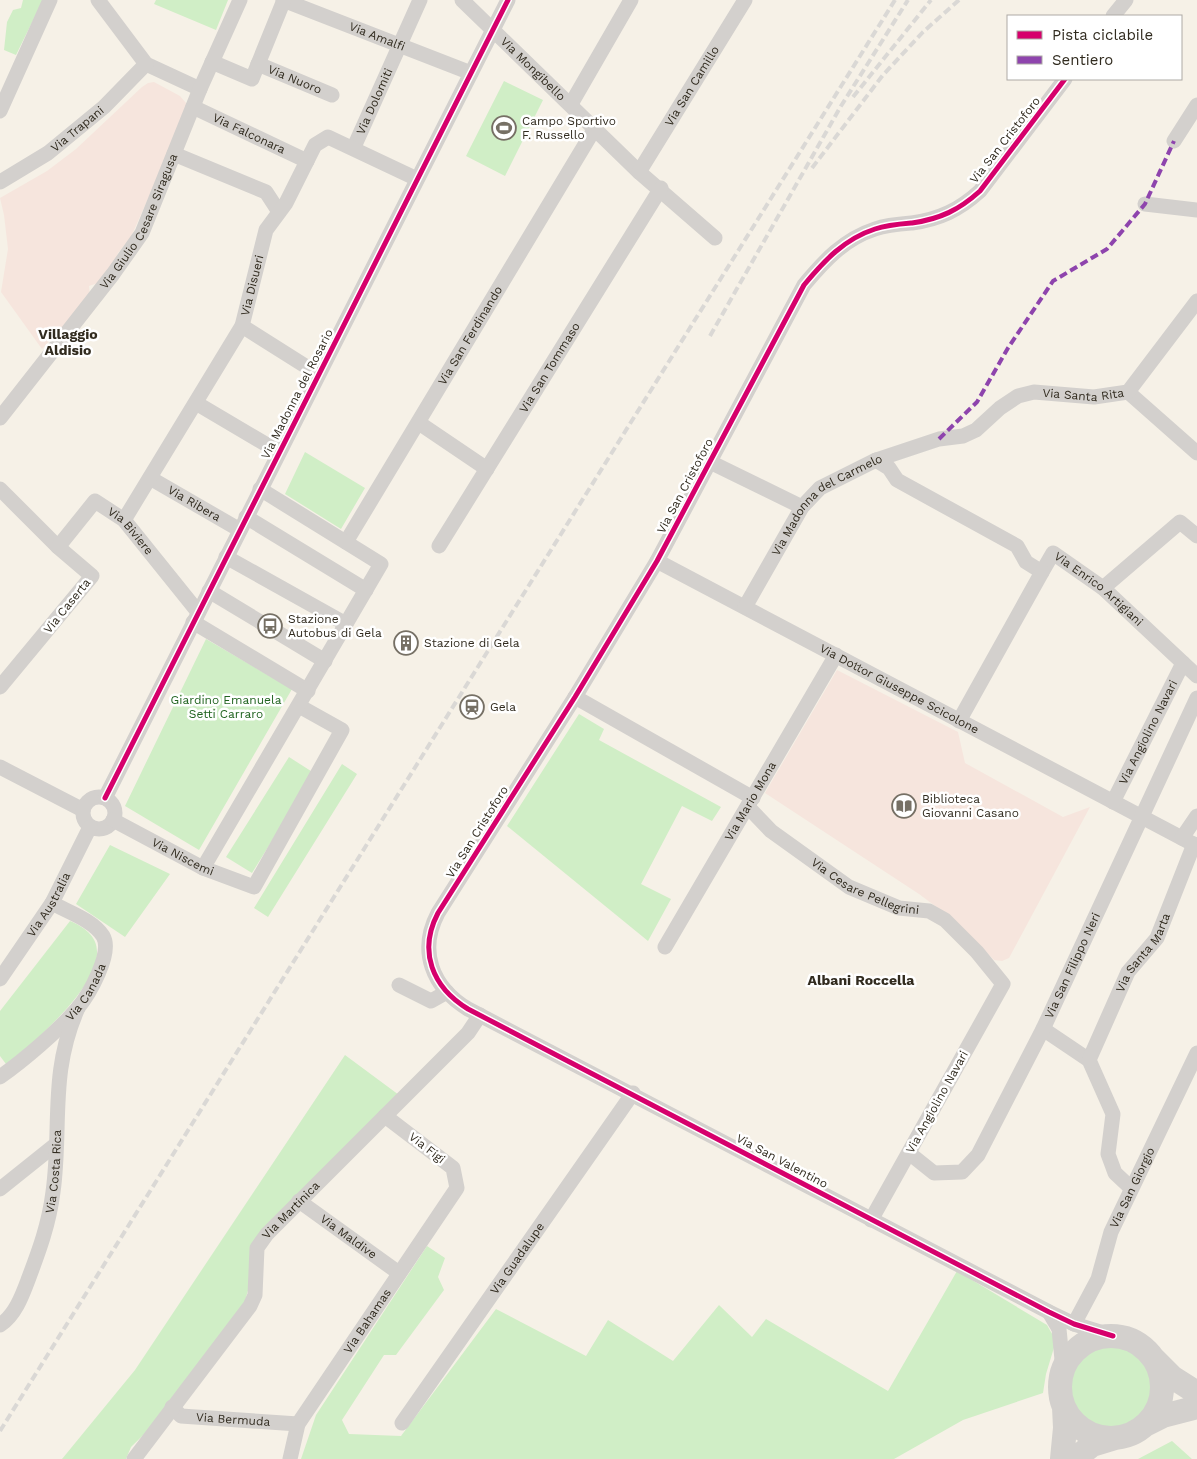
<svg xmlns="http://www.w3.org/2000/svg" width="1197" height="1459" viewBox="0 0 1197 1459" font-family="'Work Sans',sans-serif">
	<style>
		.education { fill: #f6e5dd }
		.green { fill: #d0eec6 }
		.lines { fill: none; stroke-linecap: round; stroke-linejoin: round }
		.street { stroke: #d3d0cd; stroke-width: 15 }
		.primary { stroke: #d3d0cd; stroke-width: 24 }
		.rail { stroke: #dad8d5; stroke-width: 4; stroke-dasharray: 8 4; stroke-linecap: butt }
		.quiet { stroke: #8e44ad; stroke-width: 4; stroke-dasharray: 8 4; stroke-linecap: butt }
		.cycleway-casing { stroke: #fff; stroke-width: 8 }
		.cycleway { stroke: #d6006c; stroke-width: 5 }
		.labels { text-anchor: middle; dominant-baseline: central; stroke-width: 5; stroke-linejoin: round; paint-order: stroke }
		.street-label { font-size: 12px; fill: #312b1f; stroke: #fff }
		.poi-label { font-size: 12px; fill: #312b1f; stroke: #fff; text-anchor: start }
		.park-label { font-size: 12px; fill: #20631f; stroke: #fff }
		.neighbourhood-label { font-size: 14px; font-weight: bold; fill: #312b1f; stroke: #fff }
	</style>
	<rect width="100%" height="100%" fill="#f6f1e7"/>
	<path class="education" d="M154,82L180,96L186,103V113L131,237L118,253L114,265L98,283L89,286L90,296L42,349L1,292L8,249L4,215L0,198L47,171L76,149L142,87L148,83Z
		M837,670L958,732L965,763L1063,817L1090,807L1009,958L1002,961L994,960L954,920L919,894L765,793Z"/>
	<path class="green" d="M23,0H43L16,55L4,50L7,22L13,10L21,8Z
		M156,0H228L216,30L154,4Z
		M504,81L543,100L505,176L466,156Z
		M305,452L365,488L341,529L285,494Z
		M206,639L292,689L199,850L125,806Z
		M579,714L604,729L599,740L721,807L712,821L682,806L641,884L671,899L648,941L507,826Z
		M289,757L314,773L252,873L226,857Z
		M342,764L357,774L268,917L254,908Z
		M110,845L170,874L125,937L76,904Z
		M70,921C84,927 98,936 97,954C97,987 32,1046 6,1064L0,1056V1011Z
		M345,1055L399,1095L268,1223L242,1311L172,1407L131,1447L126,1459H62L135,1370Z
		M427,1246L445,1258L438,1277L444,1290L396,1355H384L342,1420L349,1434L401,1436L496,1309L586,1356L608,1320L673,1361L719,1305L752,1337L766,1319L888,1391L957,1271L1047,1325L1056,1341L1046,1374L1043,1393L963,1420L894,1459H301L316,1415Z
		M1068 1385a42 42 0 1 1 84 0a42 42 0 1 1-84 0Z
		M1172,1441L1192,1459H1138Z"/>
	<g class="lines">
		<g class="street">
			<path d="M98,0L146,64L200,89"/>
			<path id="s1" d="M283,0L471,73"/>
			<path id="s2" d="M462,0L639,172L715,238"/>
			<path d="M1113,16L1126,0"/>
			<path d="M212,62L252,79L284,0"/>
			<path id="s3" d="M258,64L332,95"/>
			<path d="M1065,79L980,191C959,210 940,219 912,223C900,224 887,225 875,229C844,239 824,261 804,285L657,561L575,697L438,913C418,951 432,987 468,1009L1049,1312L1074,1324L1113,1336"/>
			<path d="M571,104L631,0"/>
			<path id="s4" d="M193,107L307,161"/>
			<path d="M0,111L50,0"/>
			<path d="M1174,141L1197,105"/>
			<path id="s5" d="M354,147L420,0"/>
			<path d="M174,154L266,192L279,212"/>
			<path id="s6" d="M639,172L745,0"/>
			<path id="s7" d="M0,182L48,153L104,107L146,64"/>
			<path d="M1145,204L1197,210"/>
			<path d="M242,326L318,374"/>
			<path d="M1128,392L1197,453"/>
			<path d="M196,403L279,452"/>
			<path id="s8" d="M0,418L113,274L142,233L200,89L240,0"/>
			<path d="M419,423L487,469"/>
			<path id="s9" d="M876,460L889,468L897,480L1017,546L1026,562L1042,572L1053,553L1103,588L1197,676"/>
			<path d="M710,462L802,507"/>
			<path id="s10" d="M150,478L240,530"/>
			<path d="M0,489L58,547L92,576L0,687"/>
			<path d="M246,517L366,590"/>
			<path id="s11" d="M124,520L242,326L266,230L286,203L315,145L328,137L417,179"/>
			<path id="s12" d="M346,542L595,128"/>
			<path id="s13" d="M439,546L661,188"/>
			<path id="s14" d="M58,547L95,501L124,520L198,612"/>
			<path d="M226,557L346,624"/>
			<path id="s15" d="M657,561L1197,846"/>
			<path d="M1103,588L1180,522L1197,536"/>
			<path d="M209,591L325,661"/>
			<path id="s16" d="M745,607L802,507L820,488L876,460L939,439L963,436L976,430L1000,408L1018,396L1034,392L1094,397L1128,392L1197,301"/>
			<path d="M193,622L308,691"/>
			<path d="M575,697L753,798"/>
			<path d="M959,721L1042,572"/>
			<path d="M0,767L83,810"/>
			<circle cx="99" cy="813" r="16"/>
			<path d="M105,798L508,0"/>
			<path id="s17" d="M1113,802L1183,663"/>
			<path id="s18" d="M748,807L771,831L849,887L899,908L929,911L945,920L977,952L1003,984L871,1220"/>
			<path id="s19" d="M113,820L203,868L254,887L342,730L299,706"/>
			<path d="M1182,838L1197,816"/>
			<path d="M203,868L381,564L260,489"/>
			<path id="s20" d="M665,947L836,655"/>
			<path id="s21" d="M0,979L52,903L90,827"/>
			<path d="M399,985L431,1001L447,992"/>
			<path d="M1043,1029L1089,1060L1113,1114L1108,1154L1115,1173L1131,1188"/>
			<path id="s22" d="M1089,1060L1128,972L1157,938L1194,844"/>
			<path id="s23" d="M0,1077C24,1060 58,1031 77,1009C89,995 113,953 103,936C93,920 68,912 52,903"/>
			<path id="s24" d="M909,1153L934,1173L962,1172L978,1155L1043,1029L1197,698"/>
			<path d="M0,1189L55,1145"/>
			<path id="s25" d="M299,1201L399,1273"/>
			<path d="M1049,1312L1059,1329L1063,1370"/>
			<path id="s26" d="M1074,1324L1098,1279L1111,1232L1197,1053"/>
			<path id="s27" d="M0,1325C15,1315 22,1296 28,1280C39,1251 49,1224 53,1192C62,1127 49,1073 78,1008"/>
			<path id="s28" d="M172,1407L181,1416L298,1424"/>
			<path id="s29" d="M402,1423L633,1093"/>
			<path id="s30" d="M134,1459L250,1306L255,1295L257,1248L267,1234L468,1033L480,1015"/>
			<path id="s31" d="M290,1459L298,1424L457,1188L453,1168L385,1116"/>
		</g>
		<path class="primary" d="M1060 1387a51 51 0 1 1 102 0a51 51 0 1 1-102 0Z
			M1154,1359L1172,1377L1197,1393
			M1145,1425L1163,1416L1197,1407
			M1062,1459L1065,1428L1064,1407
			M1075,1459L1092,1445L1115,1438"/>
		<path class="rail" d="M853,97L931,0
			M812,168L883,75L923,32L959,0
			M710,336L841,106L908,0
			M0,1431L895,0"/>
		<path class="quiet" d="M939,439L977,402L1008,348L1053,281L1107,249L1145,204L1174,141"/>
		<g class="cycleway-casing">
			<path id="cycleway" d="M1065,79L980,191C959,210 940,219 912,223C900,224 887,225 875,229C844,239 824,261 804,285L657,561L575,697L438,913C418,951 432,987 468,1009L1049,1312L1074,1324L1113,1336
				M105,798L508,0"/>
		</g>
		<use href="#cycleway" class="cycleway"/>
	</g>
	<defs>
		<g id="stadium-ring" transform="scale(1.25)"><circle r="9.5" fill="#fff" stroke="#767065" stroke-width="1.5"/><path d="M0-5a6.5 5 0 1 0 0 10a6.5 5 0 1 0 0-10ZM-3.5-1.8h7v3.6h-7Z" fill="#767065"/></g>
		<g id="bus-ring" transform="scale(1.25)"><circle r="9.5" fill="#fff" stroke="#767065" stroke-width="1.5"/><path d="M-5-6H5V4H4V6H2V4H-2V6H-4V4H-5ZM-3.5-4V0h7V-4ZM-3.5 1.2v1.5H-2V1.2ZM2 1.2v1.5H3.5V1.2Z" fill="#767065"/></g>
		<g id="building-ring" transform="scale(1.25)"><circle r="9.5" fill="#fff" stroke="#767065" stroke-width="1.5"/><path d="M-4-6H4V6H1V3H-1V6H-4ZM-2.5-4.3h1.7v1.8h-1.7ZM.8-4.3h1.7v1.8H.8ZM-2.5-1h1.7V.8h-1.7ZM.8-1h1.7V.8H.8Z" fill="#767065"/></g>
		<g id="station-ring" transform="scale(1.25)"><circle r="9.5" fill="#fff" stroke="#767065" stroke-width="1.5"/><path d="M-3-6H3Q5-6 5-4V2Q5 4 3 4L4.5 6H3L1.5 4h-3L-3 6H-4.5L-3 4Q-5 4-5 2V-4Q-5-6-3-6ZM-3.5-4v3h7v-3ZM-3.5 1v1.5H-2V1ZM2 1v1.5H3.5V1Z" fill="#767065"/></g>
		<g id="library-ring" transform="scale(1.25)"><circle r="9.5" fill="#fff" stroke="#767065" stroke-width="1.5"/><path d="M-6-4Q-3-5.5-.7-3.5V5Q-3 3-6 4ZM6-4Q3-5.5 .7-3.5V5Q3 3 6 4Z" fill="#767065"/></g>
	</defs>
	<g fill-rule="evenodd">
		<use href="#stadium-ring" x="504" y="128"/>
		<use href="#bus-ring" x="270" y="626"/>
		<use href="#building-ring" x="406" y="643"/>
		<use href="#station-ring" x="472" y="707"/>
		<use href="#library-ring" x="904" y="806"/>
	</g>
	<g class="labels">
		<g class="street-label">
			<text stroke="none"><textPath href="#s1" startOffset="101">Via Amalfi</textPath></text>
			<text stroke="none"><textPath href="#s2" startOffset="99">Via Mongibello</textPath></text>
			<text stroke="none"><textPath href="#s3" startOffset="40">Via Nuoro</textPath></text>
			<text stroke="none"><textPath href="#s6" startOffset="101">Via San Camillo</textPath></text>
			<text stroke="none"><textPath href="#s5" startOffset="50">Via Dolomiti</textPath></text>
			<text stroke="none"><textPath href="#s7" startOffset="94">Via Trapani</textPath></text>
			<text stroke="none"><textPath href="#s4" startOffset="62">Via Falconara</textPath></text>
			<text transform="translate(1005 140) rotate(-52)">Via San Cristoforo</text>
			<text stroke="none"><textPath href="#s8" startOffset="242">Via Giulio Cesare Siragusa</textPath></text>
			<text stroke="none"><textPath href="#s11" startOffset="269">Via Disueri</textPath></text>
			<text stroke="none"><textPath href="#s12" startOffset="241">Via San Ferdinando</textPath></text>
			<text stroke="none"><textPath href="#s13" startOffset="210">Via San Tommaso</textPath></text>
			<text stroke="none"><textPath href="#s16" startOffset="429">Via Santa Rita</textPath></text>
			<text transform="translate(297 394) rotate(-63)">Via Madonna del Rosario</text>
			<text transform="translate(685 486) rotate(-62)">Via San Cristoforo</text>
			<text stroke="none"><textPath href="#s10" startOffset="51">Via Ribera</textPath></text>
			<text stroke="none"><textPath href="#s16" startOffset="135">Via Madonna del Carmelo</textPath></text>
			<text stroke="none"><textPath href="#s14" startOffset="106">Via Biviere</textPath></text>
			<text stroke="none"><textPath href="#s9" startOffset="284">Via Enrico Artigiani</textPath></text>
			<text transform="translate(67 606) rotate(-51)">Via Caserta</text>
			<text stroke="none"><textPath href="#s15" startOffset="274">Via Dottor Giuseppe Scicolone</textPath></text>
			<text stroke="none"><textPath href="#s17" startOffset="78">Via Angiolino Navari</textPath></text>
			<text stroke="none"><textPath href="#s20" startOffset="169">Via Mario Mona</textPath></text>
			<text transform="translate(477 832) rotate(-58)">Via San Cristoforo</text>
			<text stroke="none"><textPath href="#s19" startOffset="79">Via Niscemi</textPath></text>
			<text stroke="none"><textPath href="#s18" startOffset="144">Via Cesare Pellegrini</textPath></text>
			<text stroke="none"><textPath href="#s21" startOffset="89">Via Australia</textPath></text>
			<text stroke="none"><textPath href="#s22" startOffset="121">Via Santa Marta</textPath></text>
			<text stroke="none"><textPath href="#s24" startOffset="295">Via San Filippo Neri</textPath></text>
			<text stroke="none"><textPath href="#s23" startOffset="122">Via Canada</textPath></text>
			<text transform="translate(937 1102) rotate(-61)">Via Angiolino Navari</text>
			<text transform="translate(427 1148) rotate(38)">Via Figi</text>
			<text transform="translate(782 1161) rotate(28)">Via San Valentino</text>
			<text stroke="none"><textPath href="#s27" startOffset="166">Via Costa Rica</textPath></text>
			<text stroke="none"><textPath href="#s26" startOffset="149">Via San Giorgio</textPath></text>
			<text stroke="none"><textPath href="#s30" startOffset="302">Via Martinica</textPath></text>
			<text stroke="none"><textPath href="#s25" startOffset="61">Via Maldive</textPath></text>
			<text stroke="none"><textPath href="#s29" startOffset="201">Via Guadalupe</textPath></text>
			<text stroke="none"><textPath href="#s31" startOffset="160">Via Bahamas</textPath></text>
			<text stroke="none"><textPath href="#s28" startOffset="65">Via Bermuda</textPath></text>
		</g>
		<g class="poi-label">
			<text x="522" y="121">Campo Sportivo<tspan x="522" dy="14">F. Russello</tspan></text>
			<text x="288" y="619">Stazione<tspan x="288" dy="14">Autobus di Gela</tspan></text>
			<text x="424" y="643">Stazione di Gela</text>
			<text x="490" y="707">Gela</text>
			<text x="922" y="799">Biblioteca<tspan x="922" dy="14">Giovanni Casano</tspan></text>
		</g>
		<g class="park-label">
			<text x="226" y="700">Giardino Emanuela<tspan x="226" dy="14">Setti Carraro</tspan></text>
		</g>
		<g class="neighbourhood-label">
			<text x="68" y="334">Villaggio<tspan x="68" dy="16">Aldisio</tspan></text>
			<text x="861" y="980">Albani Roccella</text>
		</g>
	</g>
	<rect x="1007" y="15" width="175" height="65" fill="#ffffff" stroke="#adaaa5"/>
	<rect x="1017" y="31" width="25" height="8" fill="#d6006c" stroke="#adaaa5"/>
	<text x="1052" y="40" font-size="15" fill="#312b1f">Pista ciclabile</text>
	<rect x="1017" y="56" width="25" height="8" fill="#8e44ad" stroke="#adaaa5"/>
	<text x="1052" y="65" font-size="15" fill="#312b1f">Sentiero</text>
</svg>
